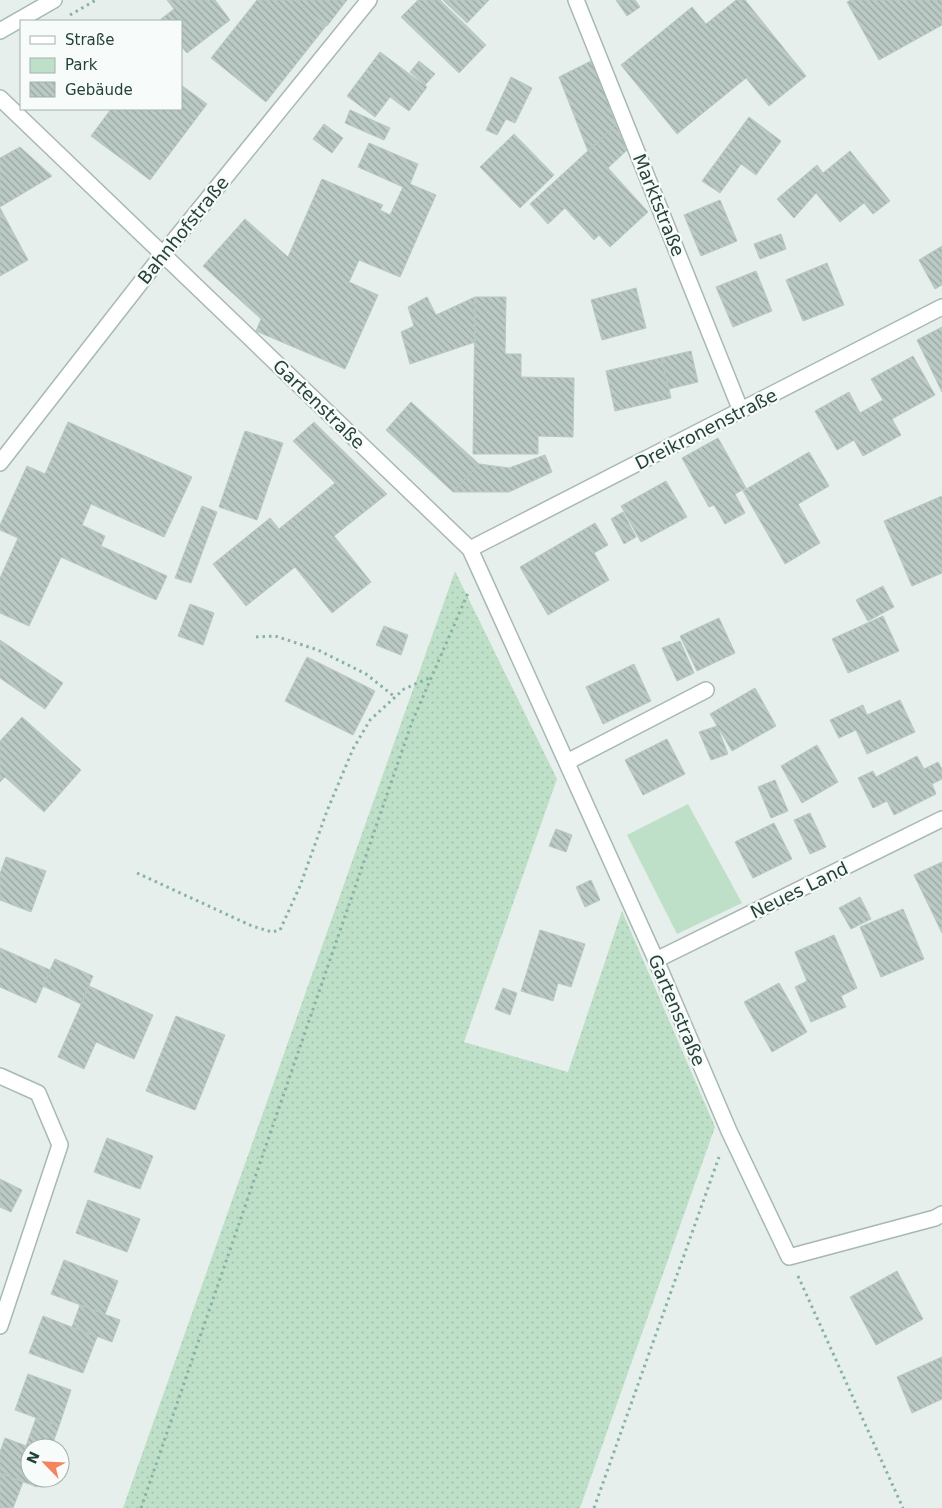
<svg xmlns="http://www.w3.org/2000/svg" width="942" height="1508" viewBox="0 0 942 1508" font-family="'DejaVu Sans',sans-serif">
	<style>
		.grass { fill: url(#grass-dots) }
		.park { fill: #bfe0c8 }
		.building { fill: url(#building-back-hatch); stroke: #b8c9c2 }
		.lines { fill: none; stroke-linecap: round; stroke-linejoin: round }
		.street-casing { stroke: #a8b8b2; stroke-width: 18 }
		.secondary-casing { stroke: #a4bbb3; stroke-width: 18 }
		.path { stroke: #86b3a5; stroke-width: 3; stroke-dasharray: 2.5 4; stroke-linecap: butt }
		.street { stroke: #fff; stroke-width: 15 }
		.secondary { stroke: #fff; stroke-width: 15 }
		.labels { text-anchor: middle; dominant-baseline: central; stroke-width: 4.5; stroke-linejoin: round; paint-order: stroke }
		.street-label { font-size: 18px; fill: #24423a; stroke: #f7fbf9 }
	</style>
	<defs>
		<pattern id="grass-dots" width="8" height="8" patternUnits="userSpaceOnUse" patternTransform="scale(1.25)"><rect width="8" height="8" fill="#bfe0c8"/><path d="M2 2h.1M6 6h.1" fill="none" stroke="#a4c1ad" stroke-width="1.8" stroke-linecap="round"/></pattern>
		<pattern id="building-back-hatch" width="6" height="6" patternUnits="userSpaceOnUse" patternTransform="scale(1.25)"><rect width="6" height="6" fill="#bbcac4"/><path d="M-1 5l2 2M0 0l6 6M5-1l2 2" fill="none" stroke="#98a6a0"/></pattern>
	</defs>
	<rect width="100%" height="100%" fill="#e6efeb"/>
	<path class="grass" d="M455,571L557,779L464,1042L568,1072L622,911L715,1127L580,1508H123Z"/>
	<path class="park" d="M688,804L742,903L677,934L627,835Z"/>
	<path class="building" d="M167,0H215L230,20L187,53L181,46V21H162L161,19L174,9Z
		M257,0H294L326,26L266,102L211,58Z
		M294,0H347L327,26Z
		M418,0H440L486,45L459,73L401,17Z
		M443,0H489L467,23Z
		M616,0H635L640,7L627,16Z
		M736,0H745L806,76L769,106L746,78L677,134L621,65L692,7L706,24Z
		M851,0H942V25L879,60L847,2Z
		M380,52L427,87L409,111L390,97L375,117L347,96Z
		M593,60L616,125L588,151L559,77Z
		M419,61L435,74L425,85L410,72Z
		M511,77L532,88L515,123L506,119L497,135L486,130Z
		M181,85L207,104L150,180L91,136L111,109H181Z
		M350,110L390,128L384,140L345,123Z
		M749,117L781,141L756,175L741,164L720,193L702,181Z
		M324,124L343,138L332,153L313,139Z
		M616,125L627,150L608,168L648,212L610,247L599,235L594,240L565,208L548,224L530,204Z
		M514,134L554,175L520,208L480,167Z
		M369,143L418,164L410,184L436,195L400,277L359,260L349,282L378,295L345,369L256,331L261,319L203,266L245,219L288,257L322,179L383,205L380,210L390,215L403,187L358,167Z
		M20,147L52,176L0,207V158Z
		M850,151L890,201L873,214L864,203L840,222L816,193L794,218L777,199L817,165L823,173Z
		M720,200L737,241L701,256L684,215Z
		M0,208L28,260L0,276Z
		M781,234L786,249L760,259L754,244Z
		M942,246V285L935,289L919,260Z
		M827,263L844,305L803,321L786,280Z
		M756,271L772,311L733,327L716,287Z
		M636,288L646,328L602,340L591,300Z
		M427,297L436,315L475,297V342L410,364L401,332L414,326L408,307Z
		M475,297H506L505,354H521V377L574,378L573,437L538,436V454H473Z
		M942,327V392L917,340Z
		M691,351L698,382L669,389L661,358Z
		M913,356L935,395L892,419L901,435L863,456L854,440L837,450L815,411L849,392L860,413L883,400L871,379Z
		M661,358L671,398L615,411L606,371Z
		M411,402L479,464L453,492L386,430Z
		M68,422L192,477L164,537L91,504L82,525L105,536L101,546L167,576L156,600L61,557L29,626L0,613V578L18,538L0,530V525L27,466L45,474Z
		M314,422L387,494L334,536L371,582L332,613L295,567L246,606L213,564L270,518L279,529L335,483L293,441Z
		M245,431L283,443L257,520L219,507Z
		M718,438L746,488L735,494L745,513L725,524L714,505L709,507L682,458Z
		M809,452L829,486L798,504L820,543L785,564L743,491Z
		M545,455L552,472L509,492H453L479,464L509,468Z
		M666,481L687,517L641,542L621,506Z
		M942,496V573L912,586L884,521Z
		M202,506L217,512L191,583L175,578Z
		M623,512L636,537L624,544L611,519Z
		M595,523L608,545L594,553L609,580L548,615L520,567Z
		M883,586L894,607L868,621L856,600Z
		M190,604L214,613L203,645L178,636Z
		M883,616L899,651L848,673L832,639Z
		M719,618L735,653L697,671L680,636Z
		M384,626L408,635L401,655L376,645Z
		M0,640L63,683L45,709L0,678Z
		M680,641L694,673L677,681L662,648Z
		M307,657L375,691L353,735L285,701Z
		M634,664L651,701L603,724L586,687Z
		M755,688L776,726L732,751L710,714Z
		M900,700L915,732L867,754L856,730L839,738L830,720L863,705L867,715Z
		M22,717L81,770L44,812L5,777L0,782V741Z
		M717,726L728,754L711,760L699,732Z
		M667,739L685,774L643,795L625,760Z
		M817,745L838,782L802,803L781,766Z
		M917,756L924,769L938,762L942,769V779L932,784L936,794L894,815L887,801L873,808L858,778L873,771L876,777Z
		M775,780L788,811L771,818L758,787Z
		M810,813L826,847L810,854L794,820Z
		M774,823L792,859L753,878L735,842Z
		M556,829L572,835L566,852L549,846Z
		M6,857L46,871L31,912L0,900V874Z
		M942,862V933L914,875Z
		M591,880L600,900L585,907L576,887Z
		M860,897L871,919L851,929L839,908Z
		M903,909L924,959L881,977L860,927Z
		M540,930L585,944L571,987L558,983L553,1001L521,991Z
		M834,935L857,988L841,996L846,1007L811,1022L795,987L807,981L795,952Z
		M0,948L50,970L36,1003L0,987Z
		M55,959L93,976L81,1004L43,986Z
		M779,983L807,1032L772,1052L744,1002Z
		M89,986L153,1015L134,1059L96,1042L84,1069L58,1057Z
		M503,988L517,993L510,1015L495,1009Z
		M176,1016L225,1035L195,1110L146,1091Z
		M107,1138L153,1156L140,1189L94,1172Z
		M0,1179L22,1190L11,1212L0,1207Z
		M88,1200L140,1219L127,1252L76,1233Z
		M64,1260L118,1281L105,1314L51,1294Z
		M897,1271L923,1319L876,1345L850,1297Z
		M80,1305L120,1320L112,1342L72,1327Z
		M43,1316L97,1337L83,1373L29,1353Z
		M942,1357V1399L912,1413L897,1377Z
		M28,1374L71,1390L59,1426L15,1410Z
		M36,1418L59,1426L51,1448H32L26,1446Z
		M5,1438L32,1448H30V1478H40L37,1487L0,1473V1452Z
		M0,1473L23,1482L13,1508H0Z"/>
	<g class="lines">
		<g class="street-casing">
			<path id="street" d="M576,0L741,411
				M0,98L470,549L656,960L729,1131L789,1257L935,1218L942,1214
				M0,463L163,254L369,0
				M470,549L942,307
				M567,762L706,690
				M656,960L942,819
				M0,1076L38,1093L60,1145L0,1326"/>
		</g>
		<g class="secondary-casing">
			<path id="secondary" d="M0,31L54,0"/>
		</g>
		<path class="path" d="M70,15L96,0
			M256,637L275,636L318,650L366,674L395,697
			M137,873L252,926L272,932L280,930L300,886L327,811L353,749L370,720L404,689L429,678
			M798,1276L903,1508
			M141,1508L412,722L468,593
			M594,1508L719,1157"/>
		<use href="#street" class="street"/>
		<use href="#secondary" class="secondary"/>
	</g>
	<g class="labels">
		<g class="street-label">
			<text transform="translate(659 205) rotate(68)">Marktstraße</text>
			<text transform="translate(183 230) rotate(-51)">Bahnhofstraße</text>
			<text transform="translate(319 404) rotate(44)">Gartenstraße</text>
			<text transform="translate(706 429) rotate(-27)">Dreikronenstraße</text>
			<text transform="translate(799 890) rotate(-26)">Neues Land</text>
			<text transform="translate(677 1010) rotate(67)">Gartenstraße</text>
		</g>
	</g>
	<rect x="20" y="20" width="162" height="90" fill="#f7fbf9" stroke="#a3b1ad"/>
	<rect x="30" y="36" width="25" height="8" fill="#ffffff" stroke="#a3b1ad"/>
	<text x="65" y="45" font-size="15" fill="#24423a">Straße</text>
	<rect x="30" y="58" width="25" height="15" fill="#bfe0c8" stroke="#a3b1ad"/>
	<text x="65" y="70" font-size="15" fill="#24423a">Park</text>
	<rect x="30" y="82" width="25" height="15" fill="url(#building-back-hatch)" stroke="#a3b1ad"/>
	<text x="65" y="95" font-size="15" fill="#24423a">Gebäude</text>
	<g transform="translate(45 1463) rotate(294)"><circle r="24" fill="#f7fbf9" stroke="#a3b1ad"/>
	<path d="M0-4L9 19L0 12L-9 19Z" fill="#f4845f"/>
	<text y="-8" font-size="14" font-weight="bold" text-anchor="middle" fill="#24423a">N</text>
	</g>
</svg>
